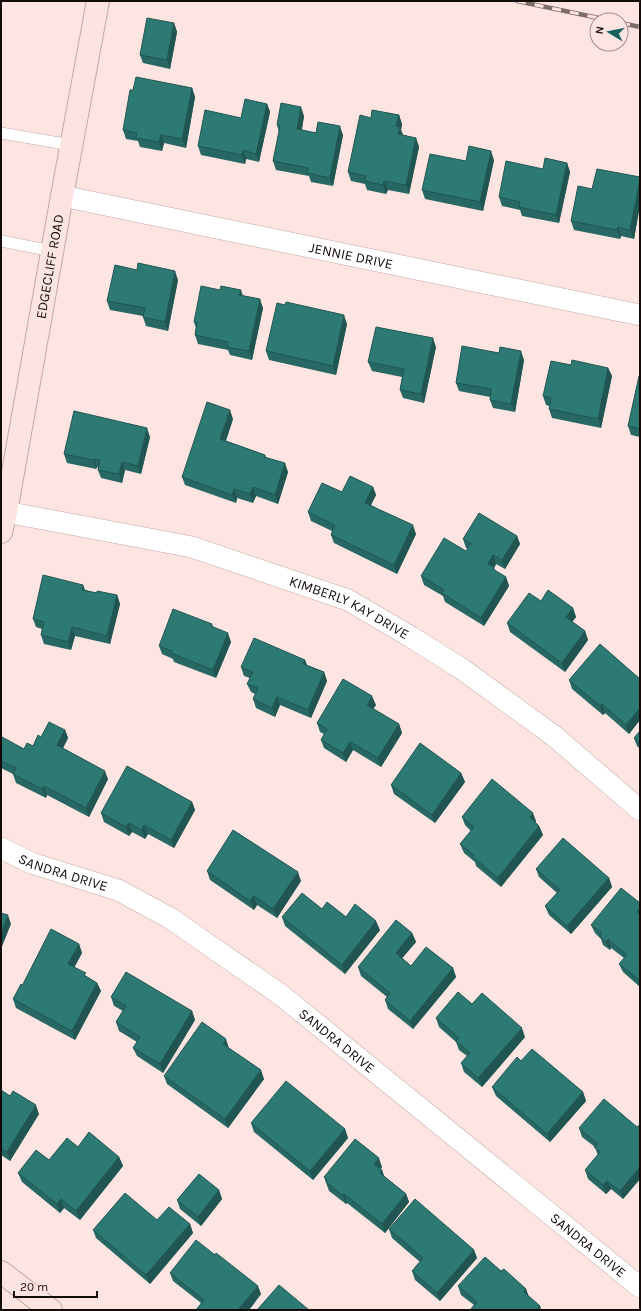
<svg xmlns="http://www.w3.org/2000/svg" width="641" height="1311" viewBox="0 0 641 1311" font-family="Karla,sans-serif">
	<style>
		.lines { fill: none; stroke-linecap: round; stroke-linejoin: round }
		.lane-casing { stroke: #c0a8a5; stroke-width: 12 }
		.street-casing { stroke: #c0a8a5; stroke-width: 22 }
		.secondary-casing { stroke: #c0a8a5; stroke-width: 24 }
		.lane { stroke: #fff; stroke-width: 11 }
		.street { stroke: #fff; stroke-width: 21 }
		.secondary { stroke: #fce4e2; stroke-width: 22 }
		.rail-casing { stroke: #7c6c6a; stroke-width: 4.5 }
		.rail { stroke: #ffe5e2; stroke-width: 3; stroke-dasharray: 9; stroke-linecap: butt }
		.wall { fill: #276864 }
		.shaded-wall { fill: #205551 }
		.building { fill: #2d7974; stroke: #205551 }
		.labels { text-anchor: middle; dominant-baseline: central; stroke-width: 3; stroke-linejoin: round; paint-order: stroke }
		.street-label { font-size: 14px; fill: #140c0b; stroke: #ffe5e2 }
	</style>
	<rect width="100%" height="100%" fill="#ffe5e2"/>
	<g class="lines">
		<g class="lane-casing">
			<path id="lane" d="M1,133L71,145
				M1,241L52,251"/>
		</g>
		<g class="street-casing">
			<g id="street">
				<path id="s1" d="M62,196L640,315"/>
				<path id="s2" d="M6,512L192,547L348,600L411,637L462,669L554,736L640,810"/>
				<path id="s3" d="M1,848L31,863L118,890L170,918L281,995L640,1287"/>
			</g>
		</g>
		<g class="secondary-casing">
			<g id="secondary">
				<path id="s4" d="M1,532L6,512L62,196L98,1"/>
				<path d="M1,1272L51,1310"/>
			</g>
		</g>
		<use href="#lane" class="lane"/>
		<use href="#street" class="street"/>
		<use href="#secondary" class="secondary"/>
		<g class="rail-casing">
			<path id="rail" d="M517,1L608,20
				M621,23L640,27"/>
		</g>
		<use href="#rail" class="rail"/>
	</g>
	<path class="wall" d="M174,23L177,32L170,69L143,63L140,55Z
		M192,88L195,97L186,148L164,143L162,151L140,147L138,141L126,139L123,130L133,90Z
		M267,104L270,112L259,162L246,159L245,164L201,155L198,146L241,118Z
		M399,115L402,124L401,130L403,135L416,138L419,147L409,194L388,190L386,194L367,190L365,184L351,181L348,172L371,118Z
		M304,116L302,130L316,133L343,135L333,186L311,182L309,176L276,170L273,161L279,132L277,125Z
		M494,160L483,211L425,199L422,190Z
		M567,163L570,172L559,223L522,216L520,210L502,206L499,197L543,169Z
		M640,177V205L634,239L621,236L620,239L574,230L571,221L592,189Z
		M178,280L168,331L146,326L143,317V316L110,310L107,301Z
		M243,295L263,308L252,360L230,355L228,350L198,344L195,335L196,328L194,322Z
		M347,324L336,375L269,360L266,351Z
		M436,347L424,403L403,398L400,390L402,377L372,371L368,362Z
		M499,353L524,360L515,412L493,408L490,400V397L459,391L456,383Z
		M571,365L608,368L612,376L601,428L552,418L549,409V406L546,405L543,396Z
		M640,376V437L631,435L628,426Z
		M233,419L226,441L265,455L266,457L288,472L278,504L256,496L253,503L237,498L236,503L185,485L182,477Z
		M150,437L141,474L125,470L122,483L101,478L98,470L99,468L97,467L96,469L67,463L64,454Z
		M373,487L376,495L371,505L416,534L397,574L334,543L331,535L332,531L311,521L308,512L342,492Z
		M517,536L520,544L505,569L496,564L494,568L495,571L506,577L509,586L484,626L445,602L443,596L424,585L421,576L466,551L468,548H466L463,539Z
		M85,590L97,593L117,595L120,604L110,644L75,636L71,650L44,644L41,635L42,629L36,627L33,619Z
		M541,601L573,608L576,617L572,622L585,631L588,640L565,672L510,632L507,623Z
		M212,624L213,627L231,642L216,678L174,662L173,659L162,654L159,646Z
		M305,660L307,665L324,672L327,681L311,718L280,705L275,717L256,708L253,699L255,694L251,692L247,684L250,678L244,676L241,667Z
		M640,679V720L629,734L605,713L603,715L572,689L569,680Z
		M376,705L373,709L399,724L402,733L381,767L353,750L346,762L324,748L321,740L324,734L320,732L317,723Z
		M65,730L68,738L63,748L108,779L89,817L47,795L46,798L16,783L13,774L1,768V739L24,749L33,746L41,737Z
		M640,731V749L637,746L634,738Z
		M461,773L465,782L435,823L394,794L391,785Z
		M192,802L195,810L174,848L148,834L145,839L132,832L129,836L104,822L101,813Z
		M462,817L536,821L535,822L539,826L543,835L501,887L476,866L475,862L464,853L460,844L471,831L465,825Z
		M536,869L609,878L612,887L571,934L549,915L545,906L557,893L539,877Z
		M207,871L301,881L277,918L257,905L254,910L210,880Z
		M640,903V987L623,972L619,964L624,958L611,948L610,950L603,945L601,939L595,933L591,925Z
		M322,909L346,917L380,930L345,974L285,926L282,917Z
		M412,933L416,942L402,958L411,966L453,968L456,977L413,1029L388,1009L385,1000L387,997L361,976L358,967Z
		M79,944L82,953L74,967L87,977L97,983L101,991L75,1040L16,1008L13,999L22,986Z
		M111,997L192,1011L195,1020L163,1073L137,1056L133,1048L137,1042L119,1031L116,1022L123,1011L114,1006Z
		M472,1004L525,1037L482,1087L464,1072L461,1063L467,1056L459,1050L456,1042L439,1027L436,1018Z
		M229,1048L264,1079L228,1128L167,1084L164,1076Z
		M492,1087L583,1092L586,1101L550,1142L496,1096Z
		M1,1090L39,1114L10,1161L1,1155Z
		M251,1123L345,1129L348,1138L313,1180L254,1132Z
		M640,1125V1179L623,1199L611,1189L606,1194L588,1179L585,1170L598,1156L595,1147L582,1137L579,1128L637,1127Z
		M119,1157L123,1166L80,1220L64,1208L60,1213L22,1182L18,1173L49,1160Z
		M382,1167L380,1169L382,1170L384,1176L406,1194L409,1202L385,1233L347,1203L346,1204L329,1191L324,1177Z
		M219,1190L222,1199L201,1226L180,1209L177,1200Z
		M190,1224L193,1233L150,1284L96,1238L93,1230Z
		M389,1229L474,1250L477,1258L440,1301L415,1280L412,1271L420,1262L392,1238Z
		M501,1271L526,1289L529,1297L540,1306L541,1310H470L474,1305L461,1295L458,1286Z
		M170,1273L261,1294L249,1310H196L201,1303L173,1281Z"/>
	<path class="shaded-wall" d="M174,23L177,32L170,69L167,60Z
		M192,88L195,97L186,148L182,139Z
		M267,104L270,112L259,162L256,154Z
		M301,107L304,116L300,138L297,129Z
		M399,115L402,124L401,130L403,135L398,134L396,126Z
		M340,126L343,135L333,186L330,178Z
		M161,135L164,143L162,151L159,142Z
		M416,138L419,147L409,194L406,185Z
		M243,150L246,159L245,164L242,155Z
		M491,151L494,160L483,211L480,202Z
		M567,163L570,172L559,223L556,215Z
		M640,180V205L634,239L630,230Z
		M384,181L388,190L386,194L383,185Z
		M618,227L621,236L620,239L617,230Z
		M175,271L178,280L168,331L165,322Z
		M241,290L244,299L239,295Z
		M260,299L263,308L252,360L249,351Z
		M344,315L347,324L336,375L333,366Z
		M433,338L436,347L424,403L421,394Z
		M521,351L524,360L515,412L511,404Z
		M608,368L612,376L601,428L598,419Z
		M230,410L233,419L223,448L220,439Z
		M147,428L150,437L141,474L138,466Z
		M94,459L97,467L96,469L93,460Z
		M122,462L125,470L122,483L119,474Z
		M285,463L288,472L278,504L275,495Z
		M253,487L256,496L253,503L250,494Z
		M373,487L376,495L368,511L365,503Z
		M234,489L237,498L236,503L232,495Z
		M413,525L416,534L397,574L394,565Z
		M517,536L520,544L505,569L502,560Z
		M493,555L496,564L494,568L497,576L488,564Z
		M506,577L509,586L484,626L481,618Z
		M83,585L87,594L82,590Z
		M117,595L120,604L110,644L107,636Z
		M573,608L576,617L569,626L566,617Z
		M72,627L75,636L71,650L68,642Z
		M585,631L588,640L565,672L562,663Z
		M228,633L231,642L216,678L213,670Z
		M305,660L308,669L303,664Z
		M324,672L327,681L311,718L308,710Z
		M372,696L376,705L370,714L367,705Z
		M277,697L280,705L275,717L272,708Z
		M602,704L605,713L603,715L600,706Z
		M640,708V720L629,734L626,725Z
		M399,724L402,733L381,767L378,758Z
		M65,730L68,738L60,754L57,745Z
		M350,742L353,750L346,762L343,753Z
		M105,771L108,779L89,817L86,808Z
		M461,773L465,782L435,823L432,815Z
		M44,786L47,795L46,798L42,789Z
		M192,802L195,810L174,848L171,840Z
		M533,813L536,821L533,826L530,817Z
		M129,823L132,832L129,836L126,827Z
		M144,825L148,834L145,839L142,830Z
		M539,826L543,835L501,887L498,878Z
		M298,872L301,881L277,918L273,909Z
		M609,878L612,887L571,934L567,926Z
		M254,896L257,905L254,910L250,901Z
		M640,908V920L637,912Z
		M8,915L11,924L1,949V933Z
		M376,921L380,930L345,974L342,965Z
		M412,933L416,942L399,962L396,953Z
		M608,939L611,948L610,950L606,942Z
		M79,944L82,953L72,972L68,964Z
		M453,968L456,977L413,1029L410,1021Z
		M97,983L101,991L75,1040L72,1031Z
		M192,1011L195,1020L163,1073L160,1064Z
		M522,1028L525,1037L482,1087L478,1078Z
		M226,1039L229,1048L223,1044Z
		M261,1070L264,1079L228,1128L225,1119Z
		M583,1092L586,1101L550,1142L547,1134Z
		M36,1105L39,1114L10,1161L7,1152Z
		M345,1129L348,1138L313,1180L310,1171Z
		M119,1157L123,1166L80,1220L76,1211Z
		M379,1158L382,1167L377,1173L374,1164Z
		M640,1167V1179L623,1199L620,1191Z
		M382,1170L385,1179L380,1173Z
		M607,1181L611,1189L606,1194L603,1185Z
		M219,1190L222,1199L201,1226L198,1217Z
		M344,1194L347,1203L346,1204L343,1196Z
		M406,1194L409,1202L385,1233L382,1224Z
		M61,1199L64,1208L60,1213L57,1204Z
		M190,1224L193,1233L150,1284L146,1275Z
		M474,1250L477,1258L440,1301L437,1293Z
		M258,1286L261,1294L249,1310H238Z
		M526,1289L529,1298L524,1292Z
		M540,1306L541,1310H537Z"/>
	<path class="building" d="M147,18L174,23L167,60L140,55Z
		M136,77L192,88L182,139L161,135L159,142L136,138L137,133L123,130L130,90H133Z
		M245,99L267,104L256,154L243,150L242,155L198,146L205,110L241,118Z
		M281,103L301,107L297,129L316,133L318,122L340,126L330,178L307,173L308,168L273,161L280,126L277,125Z
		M372,110L399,115L396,126L400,127L398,134L416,138L406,185L384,181L383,185L364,181L366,176L348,172L360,115L371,118Z
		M469,146L491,151L480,202L422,190L430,154L466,161Z
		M545,158L567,163L556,215L519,207L520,202L499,197L506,161L543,169Z
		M597,169L640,177V180L630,230L618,227L617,230L571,221L578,186L592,189Z
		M138,263L175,271L165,322L143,317L145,308L107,301L115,265L137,270Z
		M201,286L220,290L221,286L241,290L239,295L260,299L249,351L227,347L228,342L195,335L197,323L194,322Z
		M286,302L344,315L333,366L266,351L277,303L285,305Z
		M376,327L433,338L421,394L400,390L404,369L368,362Z
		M462,346L499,353L500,347L521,351L511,404L490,400L491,389L456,383Z
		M572,360L608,368L598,419L549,409L551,398L543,396L551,361L571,365Z
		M639,376H640V429L628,426Z
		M207,402L230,410L220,439L265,455L264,457L285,463L275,495L253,487L250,494L234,489L232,495L182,477Z
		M74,411L147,428L138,466L122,462L119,474L98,470L100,460L94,459L93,460L64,454Z
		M350,476L373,487L365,503L413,525L394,565L331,535L335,525L308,512L322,483L342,492Z
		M479,513L517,536L502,560L493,555L488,564L494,567L493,569L506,577L481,618L442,593L444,590L421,576L444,538L466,551L471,543L463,539Z
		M43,575L83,585L82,590L97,593V591L117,595L107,636L72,627L68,642L41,635L44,622L33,619Z
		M548,590L573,608L566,617L585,631L562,663L507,623L529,593L541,601Z
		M173,609L212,624L211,626L228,633L213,670L171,653L172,651L159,646Z
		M254,638L305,660L303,664L324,672L308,710L277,697L272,708L253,699L258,688L247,684L253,672L241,667Z
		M600,644L640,679V708L626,725L602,704L600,706L569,680Z
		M343,679L372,696L367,705L399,724L378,758L350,742L343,753L321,740L327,729L317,723Z
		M49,722L65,730L57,745L105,771L86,808L44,786L42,789L13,774L16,768L1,761V739L2,737L24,749L27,743L33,746L38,735L41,737Z
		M640,731V743L634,738Z
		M420,743L461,773L432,815L391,785Z
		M127,766L192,802L171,840L144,825L142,830L129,823L126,827L101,813Z
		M492,779L533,813L530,817L539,826L498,878L473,857L474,855L460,844L474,827L462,817Z
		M233,830L298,872L273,909L254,896L250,901L207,871Z
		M563,838L609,878L567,926L545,906L560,890L536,869Z
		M621,888L640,903V908L637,912L640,914V981L619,964L627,955L608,939L606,942L600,936L602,933L591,925Z
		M302,893L322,909L327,902L346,917L355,904L376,921L342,965L282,917Z
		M1,913L8,915L1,933Z
		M396,920L412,933L396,953L411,966L426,947L453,968L410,1021L385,1000L390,993L358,967Z
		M51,929L79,944L68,964L86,973L84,975L97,983L72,1031L13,999L21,984L22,986Z
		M126,972L192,1011L160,1064L133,1048L140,1037L116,1022L126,1006L111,997Z
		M458,992L472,1004L482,993L522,1028L478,1078L461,1063L470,1053L456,1041L459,1038L436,1018Z
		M202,1022L226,1039L223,1044L261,1070L225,1119L164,1076Z
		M532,1049L583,1092L547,1134L492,1087L517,1057L521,1061Z
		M286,1081L345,1129L310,1171L251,1123Z
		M1,1090L10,1096L13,1091L36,1105L7,1152L1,1149Z
		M604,1099L637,1127L640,1125V1167L620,1191L607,1181L603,1185L585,1170L600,1152L594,1147L598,1144L579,1128Z
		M89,1132L119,1157L76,1211L61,1199L57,1204L18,1173L36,1150L49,1160L67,1138L78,1147Z
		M355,1139L379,1158L374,1164L382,1170L380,1173L406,1194L382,1224L344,1194L343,1196L326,1182L327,1180L324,1177Z
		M199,1174L219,1190L198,1217L177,1200Z
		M125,1193L157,1220L169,1207L190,1224L146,1275L93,1230Z
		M415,1199L474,1250L437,1293L412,1271L423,1258L389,1229Z
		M196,1240L215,1255L216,1253L258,1286L238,1310H196L204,1300L170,1273Z
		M485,1257L501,1271L504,1269L526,1289L524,1292L540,1306L537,1310H470L477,1302L458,1286Z
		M279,1285L309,1310H257Z"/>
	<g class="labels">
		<g class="street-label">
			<text stroke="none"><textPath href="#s1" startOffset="295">JENNIE DRIVE</textPath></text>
			<text stroke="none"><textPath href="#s4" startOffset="270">EDGECLIFF ROAD</textPath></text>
			<text stroke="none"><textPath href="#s2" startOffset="358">KIMBERLY KAY DRIVE</textPath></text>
			<text stroke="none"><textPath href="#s3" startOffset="67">SANDRA DRIVE</textPath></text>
			<text stroke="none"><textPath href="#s3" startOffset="391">SANDRA DRIVE</textPath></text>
			<text stroke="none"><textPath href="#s3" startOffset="715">SANDRA DRIVE</textPath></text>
		</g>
	</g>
	<rect width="641" height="1311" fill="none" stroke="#140c0b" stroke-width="4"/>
	<g transform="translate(609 32) rotate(280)"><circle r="19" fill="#ffe5e2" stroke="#a18e8c"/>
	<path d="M0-3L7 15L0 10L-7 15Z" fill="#17645f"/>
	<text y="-6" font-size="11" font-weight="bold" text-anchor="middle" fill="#140c0b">N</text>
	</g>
	<path d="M14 1291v6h83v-6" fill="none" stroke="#140c0b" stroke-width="2"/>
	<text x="20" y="1291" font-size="12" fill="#140c0b" stroke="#ffe5e2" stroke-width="3" paint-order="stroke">20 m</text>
</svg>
